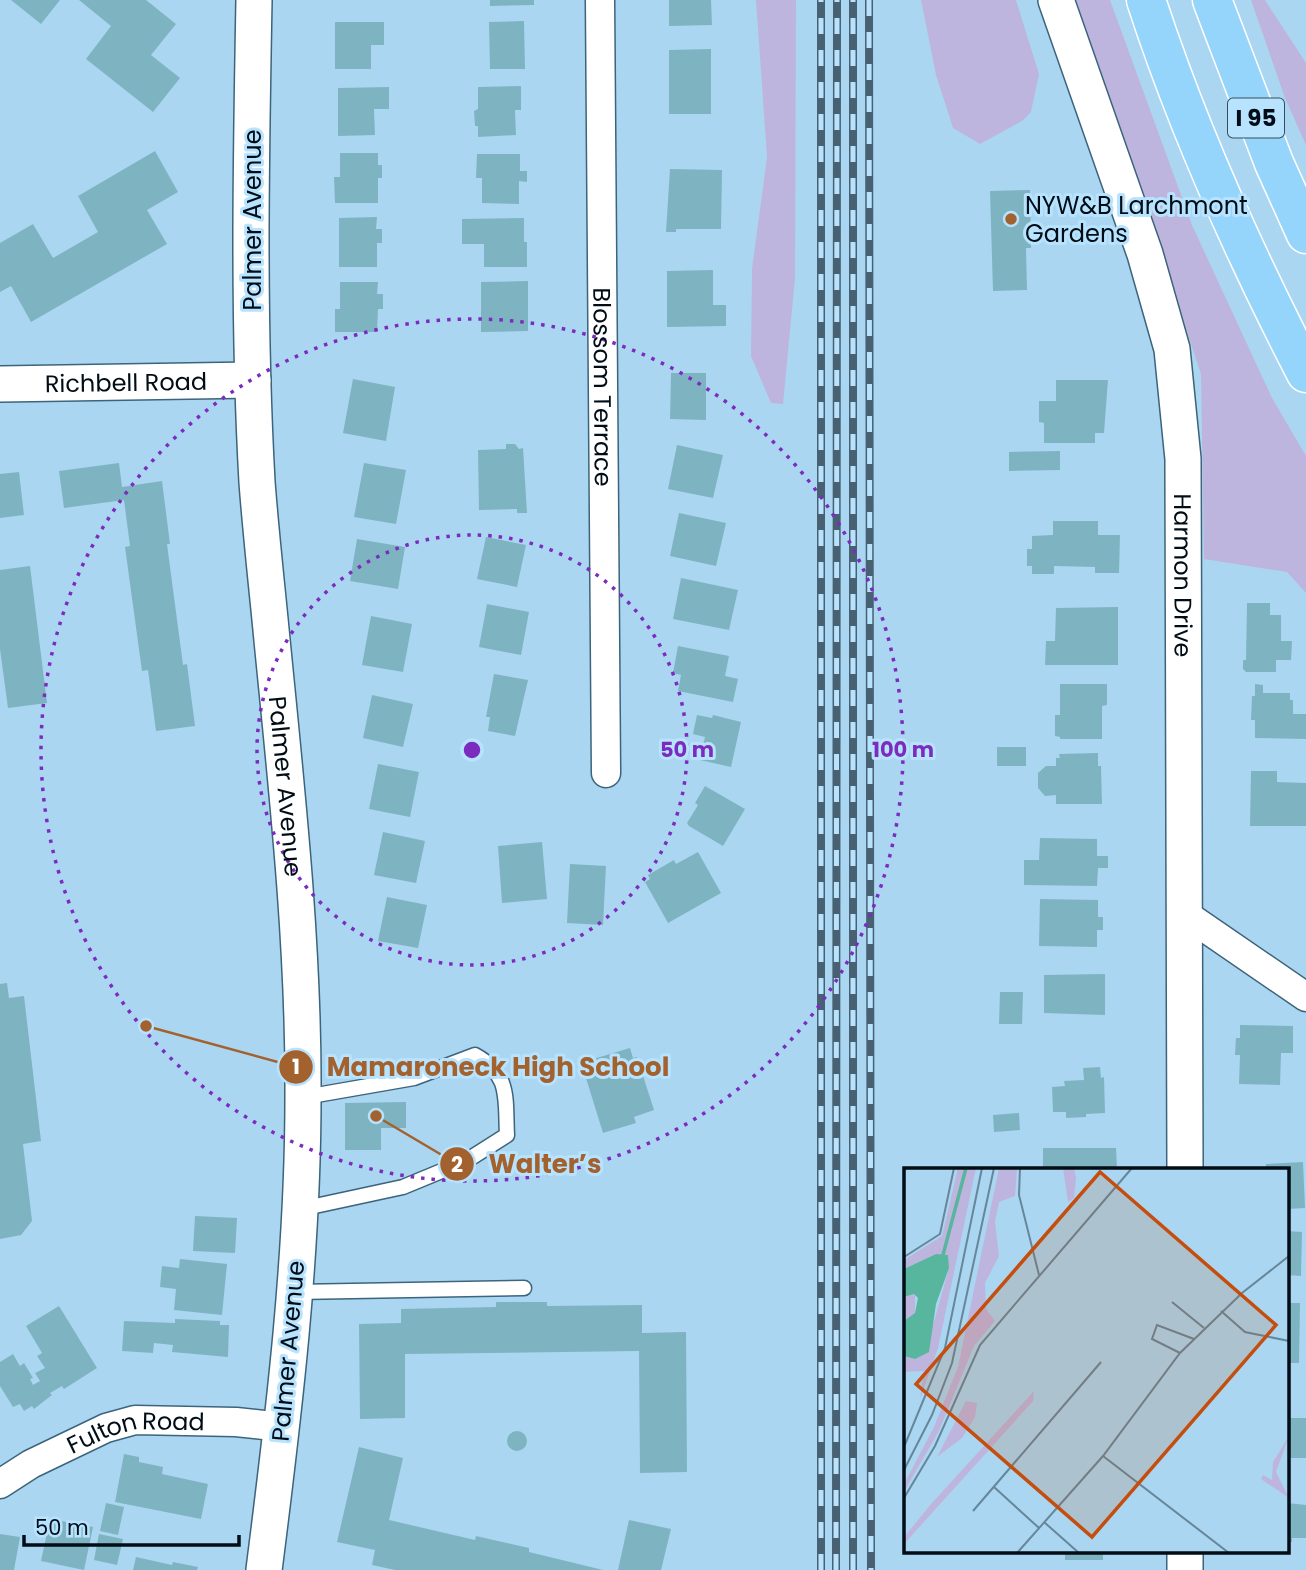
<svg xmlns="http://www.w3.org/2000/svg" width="1306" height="1570" viewBox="0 0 1306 1570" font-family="Poppins,sans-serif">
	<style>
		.green { fill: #beb5de }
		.building { fill: #7eb4c1 }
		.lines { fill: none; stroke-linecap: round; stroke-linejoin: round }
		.service-casing { stroke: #3c647c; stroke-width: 17 }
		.minor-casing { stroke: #3c647c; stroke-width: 31 }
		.tertiary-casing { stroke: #3c647c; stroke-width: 38 }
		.motorway-casing { stroke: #fff; stroke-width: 41 }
		.service { stroke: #fff; stroke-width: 14 }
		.minor { stroke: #fff; stroke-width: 28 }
		.tertiary { stroke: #fff; stroke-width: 35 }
		.motorway { stroke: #95d5fc; stroke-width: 38 }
		.rail-casing { stroke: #486172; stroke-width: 8 }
		.rail { stroke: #b7e3fe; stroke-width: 5; stroke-dasharray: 16; stroke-linecap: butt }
		.ring { fill: none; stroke: #7b2cbf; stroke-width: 3.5; stroke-dasharray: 3.5 7 }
		.poi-dot { fill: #a3612e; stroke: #b7e3fe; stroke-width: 2.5 }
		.labels { text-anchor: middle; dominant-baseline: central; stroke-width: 6; stroke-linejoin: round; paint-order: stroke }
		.shield { fill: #b7e3fe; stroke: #384d5c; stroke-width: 2 }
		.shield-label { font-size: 23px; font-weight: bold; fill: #010d16 }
		.poi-label { font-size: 24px; fill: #010d16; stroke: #b7e3fe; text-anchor: start }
		.street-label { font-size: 24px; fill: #010d16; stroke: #b7e3fe }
		.inset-river { fill: none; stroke: #58b59e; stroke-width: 3.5 }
		.inset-road { fill: none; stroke: #668699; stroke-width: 2 }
		.view { fill: #c54e0e; fill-opacity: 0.15; stroke: #c54e0e; stroke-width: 3.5 }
		.inset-edge { fill: none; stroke: #010d16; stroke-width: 3.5 }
		.centre { fill: #7b2cbf; stroke: #b7e3fe; stroke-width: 3.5 }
		.ring-label { font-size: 21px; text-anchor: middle; font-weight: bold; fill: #7b2cbf; stroke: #b7e3fe; stroke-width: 6; stroke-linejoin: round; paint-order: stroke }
		.leader { fill: none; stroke: #a3612e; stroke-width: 2.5 }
		.callout-dot { fill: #a3612e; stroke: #b7e3fe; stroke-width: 2.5 }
		.mark-label { font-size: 21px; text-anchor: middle; font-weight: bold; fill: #fff }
		.callout-label { font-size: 26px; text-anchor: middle; font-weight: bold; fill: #a3612e; stroke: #b7e3fe; stroke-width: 6; stroke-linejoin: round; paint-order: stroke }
	</style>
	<rect width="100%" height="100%" fill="#aad6f1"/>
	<path class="green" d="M756,0H796L795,278L783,404L771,403L751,356L752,269L767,157Z
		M921,0H1016L1039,74L1031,112L1022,121L980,144L953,128L936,75Z
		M1076,0H1110L1192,225L1272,398L1306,456V593L1287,572L1204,559L1201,374Z
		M1251,0H1265L1306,63V145L1285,98Z"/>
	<path class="building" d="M11,0H60L41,24Z
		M79,0H146L176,24L151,55L180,78L153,112L86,59L111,26Z
		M490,0H534V5L490,6Z
		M669,0H711L712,25L669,26Z
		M524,21L525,69H490L489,22Z
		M335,22H384V45H371V69H335Z
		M711,49V114H669V50Z
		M521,86V110H515L516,135L478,137V126H475L474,111L478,109V87Z
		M389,87V109H374L375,135L338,136V88Z
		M155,151L178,192L147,210L167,244L31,322L11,286L0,292V243L33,224L53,258L98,232L78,196Z
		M340,153H378V165H382V178H378V203H335L334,177H340Z
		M477,154H520V171H527V182L519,181V204L482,203V178H476Z
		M670,169L722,170L721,229H676V232H666Z
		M1030,190L1031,248H1026L1027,290L993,291L990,191Z
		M377,217L376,229H382V243H377V267H339V218Z
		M524,218V242H527V267H484V244H462V219Z
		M713,270V305H726V326L667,327V271Z
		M528,281V331L481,332V282Z
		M340,282H378L377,294H383V309H378L377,332H335V309H340Z
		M671,373H706V420L670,419Z
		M353,379L395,387L386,441L343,433Z
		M1056,380H1108L1104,433H1095V443H1044V423L1039,422V401H1056Z
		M506,444H515L519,449L523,448L527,513H517V509L479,510L478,450L506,449Z
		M677,445L723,455L713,498L668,489Z
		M1060,451V470L1009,471V452Z
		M119,463L122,487L162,481L170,544H167L183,665L187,664L195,726L156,731L148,670L142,671L125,547L130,546L124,500L64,508L59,471Z
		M364,463L406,470L396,524L354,517Z
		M19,472L24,515L0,518V474Z
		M679,513L726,523L716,566L670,556Z
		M1053,521H1098V535H1120L1119,573H1095V567L1054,566V574H1032V566H1027V549H1032V536L1053,535Z
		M486,537L526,545L517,587L477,579Z
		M357,539L405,547L398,589L350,581Z
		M30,566L47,703L8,708L0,649V570Z
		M681,578L738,590L729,630L673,619Z
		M1247,603H1270V615H1281V641H1292L1291,660H1276V672H1246L1243,669V660H1246Z
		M487,604L529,612L521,655L479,647Z
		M1118,607V665H1045L1046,641H1055L1056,608Z
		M371,616L412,624L403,672L362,665Z
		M678,646L729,656L725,676L738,679L733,702L678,691L681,675L673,673Z
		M494,674L528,680L515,736L488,731L490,717H486Z
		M1060,684H1107V705L1102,706V739H1060V737L1055,736V715H1060Z
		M1255,684L1263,685V693H1290V700H1293V714H1306V739L1255,738V720H1251L1252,696H1255Z
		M372,695L413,704L403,747L363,738Z
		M697,715L712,718L713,715L741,722L731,767L700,760L705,737L693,734Z
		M997,747H1026V766H997Z
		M1098,753V766H1101L1102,804H1056V795L1045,796L1038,788V773L1046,766H1056V758H1060L1059,754Z
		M378,764L419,772L410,817L369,809Z
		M1251,771H1277V782L1306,783V826H1250Z
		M705,786L745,809L723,846L689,826L687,823L698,805L695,803Z
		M383,832L425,841L416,883L374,875Z
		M1040,838L1097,839V856H1108V868H1098L1097,886L1024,885V860H1039Z
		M542,842L547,899L502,903L498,846Z
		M698,852L721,893L668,923L645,882L650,879L648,875L674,860L676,864Z
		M570,864L606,866L603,925L567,923Z
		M387,897L427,905L418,948L378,941Z
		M1040,899L1098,900V917H1103V930H1097V947L1039,946Z
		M1105,974V1015L1044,1013V975Z
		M7,983L9,998L24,996L41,1141L23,1144L32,1221L21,1235L0,1239V984Z
		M1000,992H1023L1022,1024H999Z
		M1240,1025L1293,1026V1053H1281L1280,1085L1239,1084L1240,1055H1235L1236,1038H1240Z
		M630,1048L633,1058L637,1057L654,1110L634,1117L636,1123L603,1133L586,1078L592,1076L591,1073L594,1072L590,1060Z
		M1100,1067L1101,1078L1104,1077L1105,1113L1086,1114V1117L1066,1118V1112H1053L1052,1087L1065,1086L1064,1081L1084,1080L1083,1068Z
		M406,1102V1128H381V1150H345V1103Z
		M1019,1113L1020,1130L994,1132L993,1115Z
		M1043,1148H1116L1117,1169H1043Z
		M1303,1162L1305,1208L1287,1209V1169H1266V1164Z
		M195,1216L237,1218L235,1253L193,1251Z
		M1287,1231L1302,1232L1301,1276L1287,1275Z
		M180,1259L227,1264L222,1315L174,1310L176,1289L160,1287L162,1266L179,1268Z
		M496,1302H547V1306L642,1305V1333L686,1332L687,1472L640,1473L639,1351L405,1354V1418L360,1419L359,1324L401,1323V1309L496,1307Z
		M1287,1303H1300L1299,1363H1287Z
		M59,1306L97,1368L64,1389L62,1386L50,1393L52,1395L34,1409L32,1406L24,1411L20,1404L13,1407L0,1386V1362L13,1354L20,1366L24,1363L33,1378L30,1379L33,1385L40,1381L35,1373L45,1368L37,1356L42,1353L26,1326Z
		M175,1319L220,1321V1325H229L228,1357L172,1352L173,1345L154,1343L153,1353L122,1351L124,1321L175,1323Z
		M1287,1418H1306V1458H1287Z
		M507 1441a10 10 0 1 1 20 0a10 10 0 1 1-20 0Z
		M359,1447L403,1458L389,1520L475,1540L476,1536L529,1548V1552L603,1570H395L372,1565L375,1550L337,1542Z
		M124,1454L139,1457V1462L163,1467L162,1474L208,1484L201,1519L115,1502Z
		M106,1503L124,1507L118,1535L100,1531Z
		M1287,1503L1306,1505V1538H1292V1542H1287Z
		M50,1519L93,1527L84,1570L41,1561Z
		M629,1520L671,1529L661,1570H618Z
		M0,1534L20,1537L14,1570H0Z
		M99,1534L123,1539L117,1565L94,1560Z
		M1065,1551H1103V1560H1065Z
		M136,1557L172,1565L173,1562L198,1567L197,1570H133Z"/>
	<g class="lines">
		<g class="service-casing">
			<path id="service" d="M301,1209L403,1187L466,1161L507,1135C505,1098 511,1075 475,1055L414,1078L305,1097
				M295,1292L524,1288"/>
		</g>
		<g class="minor-casing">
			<g id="minor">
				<path id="s1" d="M600,0L606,773"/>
				<path d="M1185,914L1306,997"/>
				<path id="s2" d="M0,1484L31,1464L106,1428L135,1420L236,1422L282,1427"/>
			</g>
		</g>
		<g class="tertiary-casing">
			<g id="tertiary">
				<path id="s3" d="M254,0C251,161 248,321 257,482C261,535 267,587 272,640C287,792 304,945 303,1097C303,1256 284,1413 264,1570"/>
				<path id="s4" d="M1056,0L1145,254L1172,349L1183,459L1185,1169"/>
				<path id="s5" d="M0,384L253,380"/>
				<path d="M1185,1570V1551"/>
			</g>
		</g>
		<g class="motorway-casing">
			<path id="motorway" d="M1146,0C1188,129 1244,253 1306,373
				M1212,0L1274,163L1306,234"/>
		</g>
		<use href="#service" class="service"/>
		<use href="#minor" class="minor"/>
		<use href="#tertiary" class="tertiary"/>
		<use href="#motorway" class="motorway"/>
		<g class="rail-casing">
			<path id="rail" d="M869,0L871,1570
				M821,1570V0
				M836,1570L837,0
				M853,1570V0"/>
		</g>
		<use href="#rail" class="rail"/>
	</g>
	<g class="ring">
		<circle cx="472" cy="750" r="215"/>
		<circle cx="472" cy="750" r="431"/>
	</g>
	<circle class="poi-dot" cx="1011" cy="219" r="7"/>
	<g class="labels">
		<rect class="shield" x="1228" y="98.5" width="56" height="39" rx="5"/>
		<g class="shield-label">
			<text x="1256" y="118">I 95</text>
		</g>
		<g class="poi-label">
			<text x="1025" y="205">NYW&amp;B Larchmont<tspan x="1025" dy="28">Gardens</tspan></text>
		</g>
		<g class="street-label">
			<text transform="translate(252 220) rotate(-90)">Palmer Avenue</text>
			<text stroke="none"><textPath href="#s5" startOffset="126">Richbell Road</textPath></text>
			<text stroke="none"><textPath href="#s1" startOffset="387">Blossom Terrace</textPath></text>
			<text stroke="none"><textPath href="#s4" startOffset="595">Harmon Drive</textPath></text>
			<text stroke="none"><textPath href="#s3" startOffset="788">Palmer Avenue</textPath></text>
			<text transform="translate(288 1351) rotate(-85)">Palmer Avenue</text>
			<text stroke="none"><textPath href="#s2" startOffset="149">Fulton Road</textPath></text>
		</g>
	</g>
	<g transform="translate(904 1168)">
		<rect width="385" height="385" fill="#aad6f1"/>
		<path d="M54,0H72L34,180L16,231L20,203L0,204V188L11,191L30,154L45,100L44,87L32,86L0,101V92L38,68ZM95,0H113L111,28L95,34L91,54L95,88L81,115L82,141L91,153L70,178L35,263L1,322L0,316L30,259L54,199ZM159,0H170L172,10L170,30L164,34ZM11,126V146L0,153V129ZM130,223L129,233L0,376V369L28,335ZM62,233L73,235L71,249L58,270L33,289ZM385,268L372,304L385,330L357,311L359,307L368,312L369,294Z" fill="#beb5de"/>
		<path d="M32,86L44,87L45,100L32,136L25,184L11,191L0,188V153L11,145L14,130L10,126L0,129V101Z" fill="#58b59e"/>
		<path class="inset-river" d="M30,97L39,87L62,0"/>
		<path class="inset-road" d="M116,0L115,27L135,107M0,89L36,66L50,0M268,134L300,160M317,143L341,164L385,173M276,185L248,171L253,157L290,171M0,279L41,180L78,0M199,288L325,385M0,302L28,247L48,195L90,0M90,319L135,360M0,330L31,278L76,177L228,0M69,343L197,194M140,354L175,385M113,385L199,288L276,185L338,125L385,88"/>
		<path class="view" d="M196,4L372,157L188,369L12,216Z"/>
		<rect width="385" height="385" class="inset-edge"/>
	</g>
	<circle cx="472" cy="750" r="10" class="centre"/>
	<g class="ring-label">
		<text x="687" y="757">50 m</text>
		<text x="903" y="757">100 m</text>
	</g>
	<path class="leader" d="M146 1026L296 1067M376 1116L457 1164"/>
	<g class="callout-dot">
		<circle cx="146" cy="1026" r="7"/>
		<circle cx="376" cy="1116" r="7"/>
		<circle cx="296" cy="1067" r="18"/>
		<circle cx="457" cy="1164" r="18"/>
	</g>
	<g class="mark-label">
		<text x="296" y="1074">1</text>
		<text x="457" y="1172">2</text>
	</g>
	<g class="callout-label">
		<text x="498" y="1076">Mamaroneck High School</text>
		<text x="545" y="1173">Walter’s</text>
	</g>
	<path d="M24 1535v10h215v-10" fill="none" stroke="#010d16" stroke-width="3.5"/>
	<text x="35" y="1535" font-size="21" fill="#010d16" stroke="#b7e3fe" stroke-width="5" paint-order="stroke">50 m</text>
</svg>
